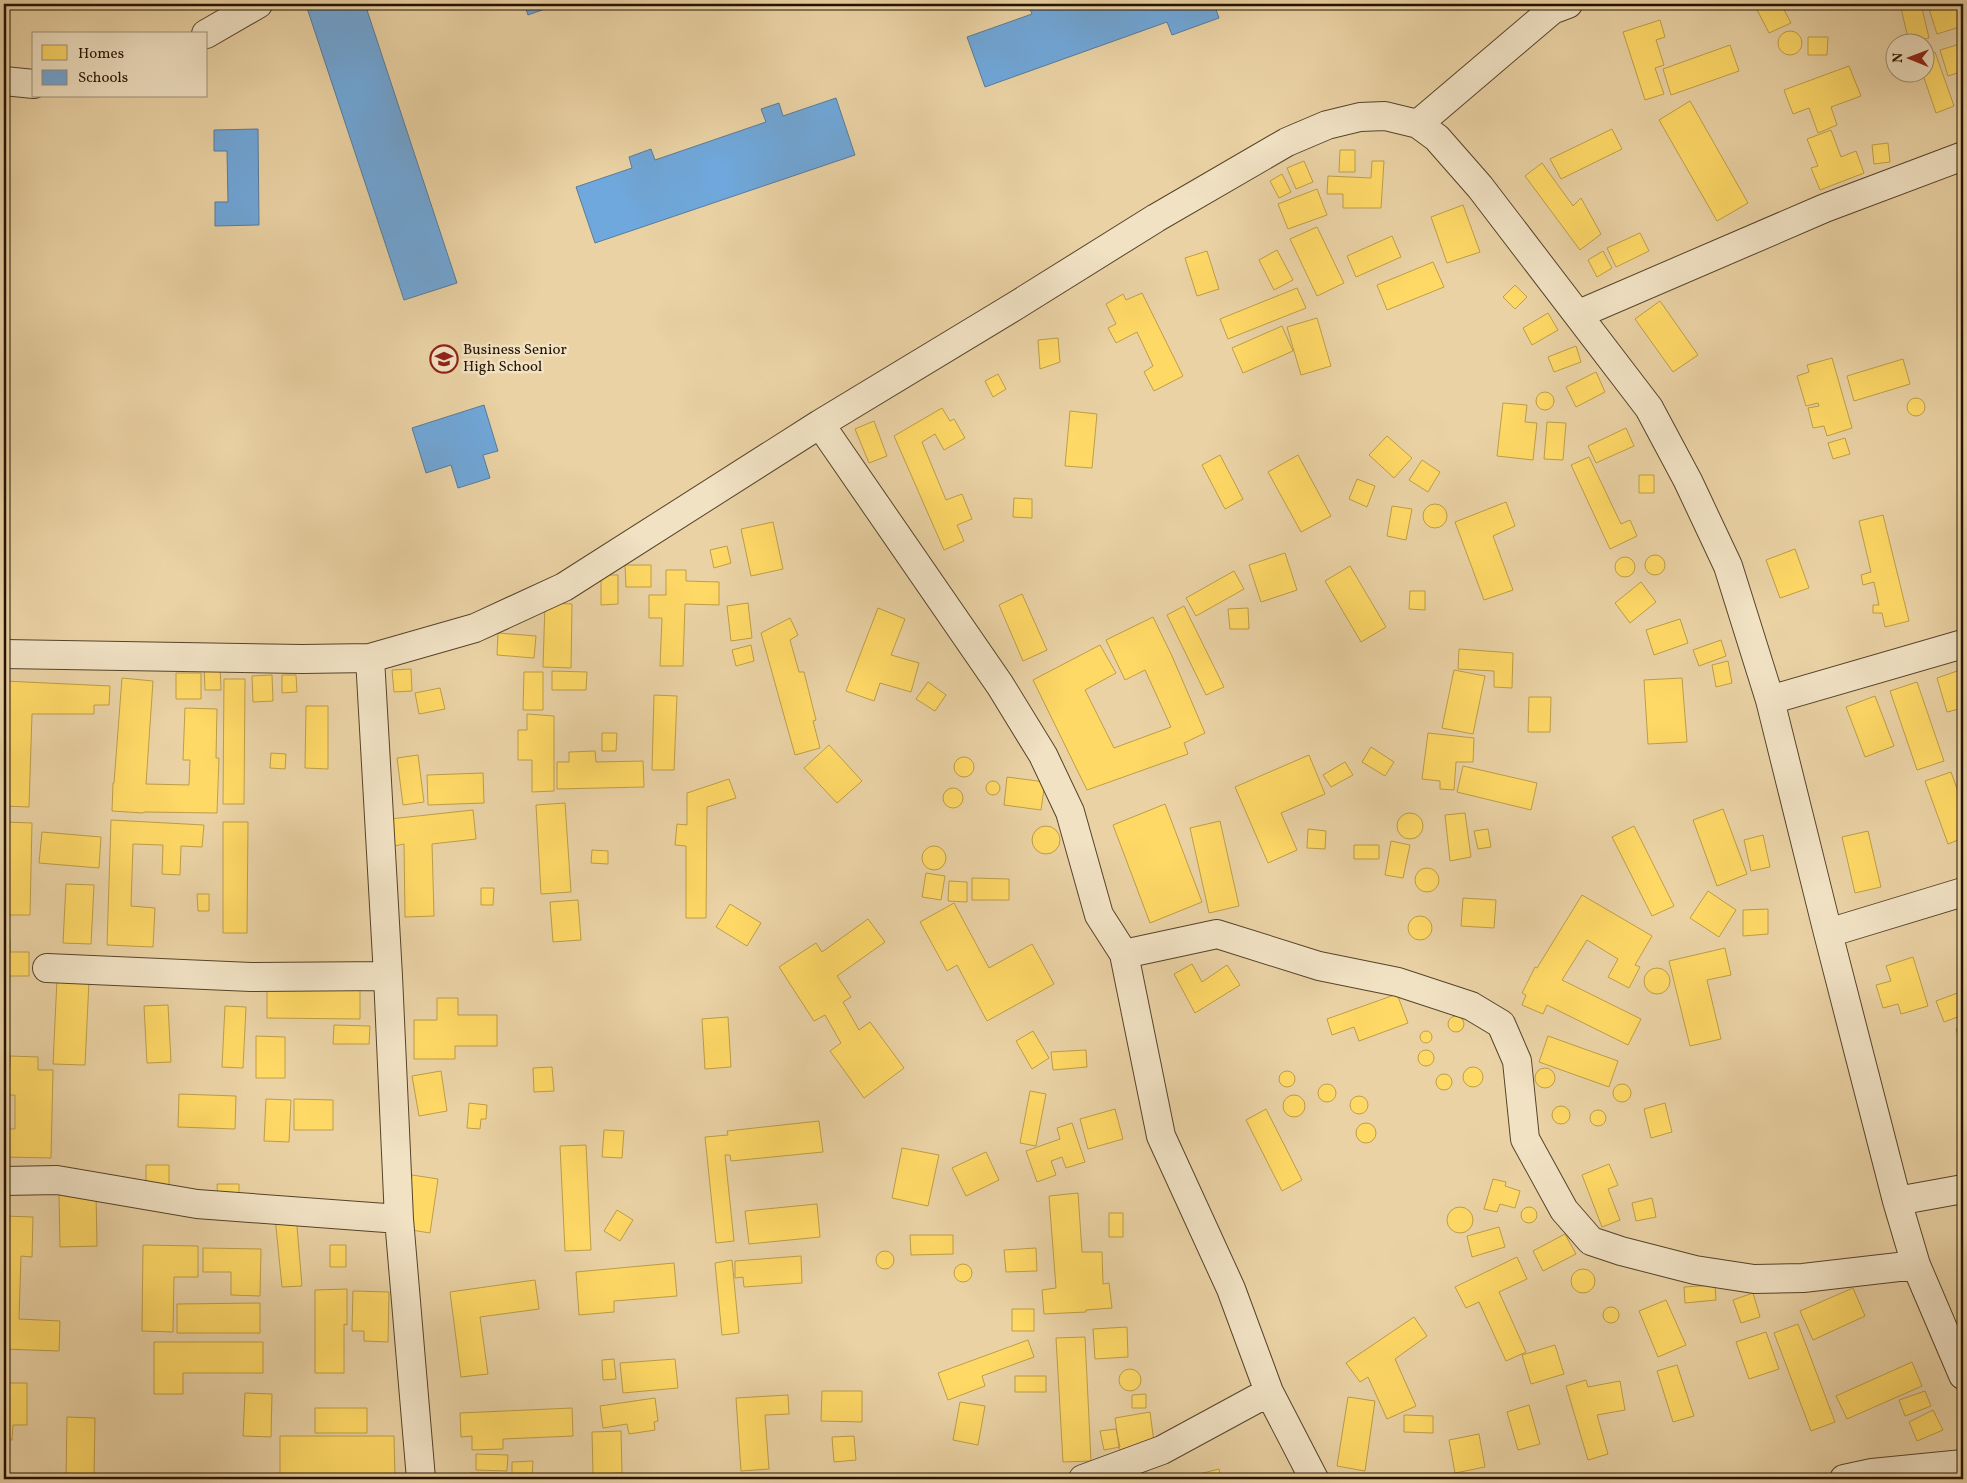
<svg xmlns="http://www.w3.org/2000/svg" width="1967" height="1483" viewBox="0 0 1967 1483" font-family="Vollkorn,serif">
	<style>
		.homes { fill: #ffd966; stroke: #be9e47 }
		.schools { fill: #6fa8dc; stroke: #597b9a }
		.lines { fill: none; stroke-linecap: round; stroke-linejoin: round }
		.minor-casing { stroke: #564329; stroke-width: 30 }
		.minor { stroke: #f1e2c4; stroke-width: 28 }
		.labels { text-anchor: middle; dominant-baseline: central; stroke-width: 5; stroke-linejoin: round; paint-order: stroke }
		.poi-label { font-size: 15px; fill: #251300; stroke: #f1e2c4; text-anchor: start }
	</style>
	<rect width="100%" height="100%" fill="#ead2a4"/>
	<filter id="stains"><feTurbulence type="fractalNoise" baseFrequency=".004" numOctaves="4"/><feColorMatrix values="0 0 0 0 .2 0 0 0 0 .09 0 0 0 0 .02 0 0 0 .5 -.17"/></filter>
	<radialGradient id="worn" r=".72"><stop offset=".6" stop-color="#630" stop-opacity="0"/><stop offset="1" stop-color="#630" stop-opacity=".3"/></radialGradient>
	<path class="homes" d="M1754,4H1781L1791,23L1769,33Z
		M1900,4H1921L1929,38L1909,42Z
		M1947,4H1963V26L1937,34L1929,9Z
		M1660,20L1665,37L1656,40L1664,65L1655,68L1664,94L1645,100L1623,32Z
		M1778 43a12 12 0 1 1 24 0a12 12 0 1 1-24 0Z
		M1808,37H1828L1827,55H1808Z
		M1963,43V71L1948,76L1940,50Z
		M1730,45L1739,71L1671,95L1663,69Z
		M1935,52L1954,106L1936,113L1922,72H1924V55Z
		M1849,66L1861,96L1831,107L1837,125L1818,133L1809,108L1793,114L1784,90Z
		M1690,101L1748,203L1717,221L1659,120Z
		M1612,129L1622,149L1561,179L1550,159Z
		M1831,130L1841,157L1856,151L1864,173L1820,190L1811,168L1818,166L1807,139Z
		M1888,143L1890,162L1874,164L1872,145Z
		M1340,150H1355V172H1339Z
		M1304,161L1313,182L1296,189L1287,168Z
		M1372,161H1384L1381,208H1343V194H1327L1328,176L1371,178Z
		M1542,163L1573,206L1581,198L1601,234L1580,250L1525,176Z
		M1282,174L1291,192L1279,198L1270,181Z
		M1317,189L1327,215L1288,229L1278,204Z
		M1463,205L1480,252L1447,263L1431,217Z
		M1317,227L1344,283L1317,296L1290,239Z
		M1640,233L1649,251L1616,267L1607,248Z
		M1392,236L1401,257L1356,277L1347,256Z
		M1277,250L1293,280L1274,290L1259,260Z
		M1207,251L1219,289L1197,296L1185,258Z
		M1603,251L1612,268L1597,277L1588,260Z
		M1433,262L1444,287L1387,310L1377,285Z
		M1515,285L1527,297L1515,309L1503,297Z
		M1297,288L1306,308L1228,339L1220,319Z
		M1142,293L1183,376L1154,391L1144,372L1153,366L1137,332L1116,343L1108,328L1116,324L1106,304L1123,294L1126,300Z
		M1660,301L1698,355L1673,372L1635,319Z
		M1548,313L1558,330L1532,345L1523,328Z
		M1317,318L1331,366L1301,375L1287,327Z
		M1282,326L1293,351L1243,373L1232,348Z
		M1058,338L1060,362L1040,369L1038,340Z
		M1576,346L1581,362L1554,372L1548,357Z
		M1832,358L1852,428L1827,436L1824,426L1813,428L1808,408L1819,406L1818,403L1806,406L1797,376L1809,372L1807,365Z
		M1903,359L1910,384L1854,401L1847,376Z
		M1596,372L1605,392L1576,407L1566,387Z
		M998,374L1006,389L993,397L985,381Z
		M1536 401a9 9 0 1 1 18 0a9 9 0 1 1-18 0Z
		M1907 407a9 9 0 1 1 18 0a9 9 0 1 1-18 0Z
		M1503,403L1527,405L1525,422L1537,423L1533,460L1497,456Z
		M942,408L950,421L954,419L965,438L944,450L935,434L922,442L946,500L962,494L972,519L957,525L964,541L944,550L894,436Z
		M1070,411L1097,414L1092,468L1065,466Z
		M874,421L887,456L869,463L855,429Z
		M1547,422L1566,423L1563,460L1544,459Z
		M1626,428L1634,446L1596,463L1588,446Z
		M1387,436L1412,458L1394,478L1369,455Z
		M1845,438L1850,454L1833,459L1828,443Z
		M1220,455L1243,499L1225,509L1202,465Z
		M1298,455L1331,516L1301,532L1268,472Z
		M1589,457L1621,524L1630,520L1637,536L1610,549L1571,465Z
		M1422,460L1440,472L1428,492L1409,480Z
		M1958,462H1963V517H1958Z
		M1639,475H1654V493H1639Z
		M1357,479L1375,486L1367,507L1349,499Z
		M1014,498L1032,499V518L1013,517Z
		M1506,502L1515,526L1493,536L1513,590L1484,600L1455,522Z
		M1423 516a12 12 0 1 1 24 0a12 12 0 1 1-24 0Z
		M1392,506L1412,509L1406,540L1387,536Z
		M1883,515L1909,621L1885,627L1882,613H1873V605H1879L1874,582L1863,585L1861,575L1871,572L1859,521Z
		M773,522L783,569L751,576L741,529Z
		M727,546L731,563L714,568L710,550Z
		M1795,549L1809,588L1780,598L1766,560Z
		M1285,553L1297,590L1261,602L1249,565Z
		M1645 565a10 10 0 1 1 20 0a10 10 0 1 1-20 0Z
		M1615 567a10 10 0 1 1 20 0a10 10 0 1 1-20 0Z
		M625,565H651V587H626Z
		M1350,566L1386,627L1361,642L1325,581Z
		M666,570H686V581L719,582V605L685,604L683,666H660L662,618H649V595H666Z
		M1234,571L1244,589L1196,616L1186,598Z
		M601,575H618V604L601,605Z
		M1641,582L1656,602L1630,623L1615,603Z
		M1410,591H1425V610L1409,609Z
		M1022,594L1047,650L1023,661L999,605Z
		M545,603L572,604L571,668L543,667Z
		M748,603L752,638L731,641L727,606Z
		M1184,606L1224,687L1206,695L1167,615Z
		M878,608L905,619L891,655L919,663L911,692L880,683L874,701L846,691Z
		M1248,608L1249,629H1230L1228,609Z
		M1153,617L1172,656L1205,733L1184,743L1188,754L1087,790L1033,680L1100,645L1116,673L1085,690L1114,748L1171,727L1145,670L1125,680L1106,640Z
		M790,618L798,635L790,640L799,672H804L816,720L813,721L820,748L795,755L761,633Z
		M1680,619L1688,643L1654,655L1646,630Z
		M498,633L536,636L534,658L497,655Z
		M1721,640L1726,656L1699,666L1693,650Z
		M751,645L754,661L736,666L732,650Z
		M1459,649L1513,653L1512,688L1494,687V671L1458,669Z
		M1728,661L1732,683L1716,687L1712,665Z
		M220,664L221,690H205L204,665Z
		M411,669L412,691L394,692L392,670Z
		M1963,669V708L1947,712L1937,678Z
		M1454,670L1485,676L1473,734L1442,728Z
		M552,671L587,672L586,690H552Z
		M524,672H543V710H523Z
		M176,673H201V699H176Z
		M272,675L273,701L253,702L252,676Z
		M282,675H296L297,692L282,693Z
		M122,678L153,681L146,784L189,785L190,760H183L185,708L217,709L216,758H219L217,813L144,812L143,813L112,811L113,783H114Z
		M1682,678L1687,742L1648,744L1644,680Z
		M224,679H245L244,804H223Z
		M4,681L110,686L109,705H94V714H32L29,807L4,806Z
		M928,682L946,695L935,711L916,699Z
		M1917,682L1944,761L1917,770L1890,691Z
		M440,688L445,709L419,714L415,693Z
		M654,695L677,696L674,770H652Z
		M1875,696L1894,746L1865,757L1846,707Z
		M1529,697H1551L1550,732H1528Z
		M306,706H328V769L305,768Z
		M527,714L554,716V791L532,792V760H518V730H527Z
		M602,733H617L616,751H602Z
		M1428,733L1474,738L1473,762H1456L1454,790L1440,789V781L1422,779Z
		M829,745L862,781L837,803L804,768Z
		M1371,747L1394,762L1385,776L1362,762Z
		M595,751L596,762L643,761L644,787L557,789V762H569V752Z
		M271,753L286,754L285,769L270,768Z
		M418,755L424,802L403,805L397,758Z
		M1309,755L1325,794L1281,813L1297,850L1268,863L1235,787Z
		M954 767a10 10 0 1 1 20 0a10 10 0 1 1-20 0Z
		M1345,762L1353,775L1331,787L1323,775Z
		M1463,766L1537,783L1531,810L1457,792Z
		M1951,772L1963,805V838L1948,844L1925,781Z
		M483,773L484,803L428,805L427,775Z
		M1007,777L1045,782L1041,810L1004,805Z
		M729,779L736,798L707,807L706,918H686V846L675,845L677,824L687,825V793Z
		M986 788a7 7 0 1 1 14 0a7 7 0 1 1-14 0Z
		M943 798a10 10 0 1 1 20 0a10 10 0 1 1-20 0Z
		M565,803L571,892L541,894L536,805Z
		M1165,804L1202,902L1150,923L1113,825Z
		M1723,809L1747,874L1717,886L1693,820Z
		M473,810L476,839L432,844L434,916L405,917L404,844L394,846L390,819Z
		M1397 826a13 13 0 1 1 26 0a13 13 0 1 1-26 0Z
		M1465,813L1471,857L1450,861L1445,815Z
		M111,820L204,825L202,847L181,846L180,875L162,874L163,845L133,844L131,906L155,908L153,947L107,945Z
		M1220,821L1239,906L1209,913L1190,828Z
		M4,822L32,823L30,915H4Z
		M223,822H248L247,933H223Z
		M1032 840a14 14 0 1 1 28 0a14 14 0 1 1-28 0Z
		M1634,826L1674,906L1652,916L1612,837Z
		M1308,829L1326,831L1325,849L1307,848Z
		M1488,829L1491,847L1478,849L1474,831Z
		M1868,831L1881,887L1855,893L1842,837Z
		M42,832L101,837L99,868L39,863Z
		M1763,835L1770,867L1751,871L1744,840Z
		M1391,841L1410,845L1403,878L1385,875Z
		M1354,845H1379V859H1354Z
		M922 858a12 12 0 1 1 24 0a12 12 0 1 1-24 0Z
		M592,850L608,851V864L591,863Z
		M1415 880a12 12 0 1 1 24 0a12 12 0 1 1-24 0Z
		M926,873L945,876L941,900L922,897Z
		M972,878L1009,879V900H972Z
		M949,881L967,882V902L948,901Z
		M66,884L94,885L91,944L63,943Z
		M481,888H494L493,905H481Z
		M1708,891L1736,910L1719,937L1690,918Z
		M197,894H209V911H198Z
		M1582,895L1652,936L1635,965L1640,967L1629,988L1608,977L1618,959L1587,940L1562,980L1641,1019L1628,1045L1547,1005L1543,1014L1522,1005L1526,995L1522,993L1535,967L1537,968Z
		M1463,898L1496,900L1494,928L1461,926Z
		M578,900L581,940L553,942L550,902Z
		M954,903L989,968L1032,944L1054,984L987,1021L957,965L947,971L920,922Z
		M730,904L761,923L747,946L716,927Z
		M1768,909V934L1743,936V910Z
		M1408 928a12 12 0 1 1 24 0a12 12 0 1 1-24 0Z
		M868,919L885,942L837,976L851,997L843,1002L859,1030L870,1022L904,1068L864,1098L830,1051L841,1043L825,1015L814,1021L779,967L816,943L822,952Z
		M4,940H10V952H29V976H4Z
		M1725,948L1731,975L1707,980L1721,1039L1690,1046L1669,961Z
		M1913,957L1928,1006L1901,1014L1898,1004L1883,1008L1876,985L1891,981L1886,966Z
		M1192,964L1202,982L1227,965L1240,985L1195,1013L1174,974Z
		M1644 981a13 13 0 1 1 26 0a13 13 0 1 1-26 0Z
		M57,979L89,981L85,1065L53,1064Z
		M267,986L360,987V1019L267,1018Z
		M1963,991V1015L1944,1022L1936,1001Z
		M1397,994L1408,1023L1359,1041L1354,1027L1332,1035L1327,1019Z
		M437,998H458V1015H497V1046H455V1059H414V1020H437Z
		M168,1005L171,1062L147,1063L144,1006Z
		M225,1006L246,1007L243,1068L222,1067Z
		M1448 1024a8 8 0 1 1 16 0a8 8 0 1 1-16 0Z
		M728,1017L731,1067L705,1069L702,1019Z
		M334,1025L370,1026L369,1044H333Z
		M1963,1027V1057L1956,1029Z
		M1420 1037a6 6 0 1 1 12 0a6 6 0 1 1-12 0Z
		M1033,1031L1049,1058L1032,1069L1016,1041Z
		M256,1036L285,1037V1078H256Z
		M1548,1036L1618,1061L1609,1087L1539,1062Z
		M1086,1050L1087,1067L1053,1070L1051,1052Z
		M1418 1058a8 8 0 1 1 16 0a8 8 0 1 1-16 0Z
		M10,1056L38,1057V1070H53L51,1158L4,1157V1129H15V1095H4V1067H10Z
		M552,1067L554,1091L534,1092L533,1068Z
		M1463 1077a10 10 0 1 1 20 0a10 10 0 1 1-20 0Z
		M1535 1078a10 10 0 1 1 20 0a10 10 0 1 1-20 0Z
		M1279 1079a8 8 0 1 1 16 0a8 8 0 1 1-16 0Z
		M441,1071L447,1111L419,1116L412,1076Z
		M1436 1082a8 8 0 1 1 16 0a8 8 0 1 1-16 0Z
		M1318 1093a9 9 0 1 1 18 0a9 9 0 1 1-18 0Z
		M1613 1093a9 9 0 1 1 18 0a9 9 0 1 1-18 0Z
		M1030,1091L1046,1094L1036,1146L1020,1143Z
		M179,1094L236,1096L235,1129L178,1127Z
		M1283 1106a11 11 0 1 1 22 0a11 11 0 1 1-22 0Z
		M1350 1105a9 9 0 1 1 18 0a9 9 0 1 1-18 0Z
		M266,1099L291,1100L289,1142L264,1141Z
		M294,1099L333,1100V1130H294Z
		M469,1103L487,1105L486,1119H481L480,1129L467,1128Z
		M1665,1103L1672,1132L1651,1138L1644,1109Z
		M1552 1115a9 9 0 1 1 18 0a9 9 0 1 1-18 0Z
		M1115,1109L1123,1139L1088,1149L1080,1119Z
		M1266,1109L1302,1180L1282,1191L1246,1120Z
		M1590 1118a8 8 0 1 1 16 0a8 8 0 1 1-16 0Z
		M819,1121L823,1152L731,1161L730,1155H725L734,1241L716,1243L705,1137L728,1135L727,1131Z
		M1072,1123L1085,1162L1066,1168L1062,1157L1051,1161L1056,1175L1037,1182L1026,1151L1060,1139L1057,1128Z
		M1356 1133a10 10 0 1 1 20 0a10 10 0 1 1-20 0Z
		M604,1130L624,1131L622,1158L602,1157Z
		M586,1145L591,1250L565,1251L560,1146Z
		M902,1148L939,1155L928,1206L892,1198Z
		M986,1152L999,1180L966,1196L952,1168Z
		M1609,1164L1618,1185L1608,1189L1620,1220L1602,1227L1582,1175Z
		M146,1165H169V1188L146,1187Z
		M412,1175L438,1179L430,1233L405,1229Z
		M1493,1179L1506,1182L1505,1186L1520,1191L1515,1208L1500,1204L1497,1212L1484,1209Z
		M217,1184H239V1201L218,1202Z
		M96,1193L97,1246L60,1247L59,1194Z
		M1078,1193L1082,1252H1102L1103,1284L1109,1283L1112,1308L1086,1310V1312L1044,1314L1042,1290L1056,1288L1049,1196Z
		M1652,1198L1656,1217L1636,1221L1632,1203Z
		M817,1204L820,1237L749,1244L745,1211Z
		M1447 1220a13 13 0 1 1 26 0a13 13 0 1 1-26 0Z
		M1521 1215a8 8 0 1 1 16 0a8 8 0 1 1-16 0Z
		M617,1210L633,1220L620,1241L604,1231Z
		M1109,1213H1123V1237H1109Z
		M296,1215L302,1286L282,1287L275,1217Z
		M4,1216L33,1217L32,1257L21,1256L19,1319L60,1321L59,1351L4,1349Z
		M1499,1227L1505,1247L1472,1257L1467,1236Z
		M1565,1234L1576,1254L1543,1271L1533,1251Z
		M910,1235H953V1254L911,1255Z
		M143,1245L198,1246V1277H174L173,1332L142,1331Z
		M330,1245H346V1267H330Z
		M203,1248L261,1249L260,1296L231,1295V1272H203Z
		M1036,1248L1037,1271L1006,1272L1004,1250Z
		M876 1260a9 9 0 1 1 18 0a9 9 0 1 1-18 0Z
		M801,1256L802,1283L744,1287L743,1277L735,1278V1261Z
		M1517,1257L1527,1279L1499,1292L1526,1352L1506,1361L1479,1302L1466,1308L1455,1287Z
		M732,1260L739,1333L722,1335L715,1263Z
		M674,1263L677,1296L614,1301V1312L579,1315L576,1272Z
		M954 1273a9 9 0 1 1 18 0a9 9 0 1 1-18 0Z
		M1571 1281a12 12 0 1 1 24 0a12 12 0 1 1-24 0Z
		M535,1280L539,1309L480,1317L488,1374L461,1377L450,1292Z
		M1715,1285L1716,1300L1685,1303L1684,1287Z
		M1853,1288L1865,1316L1813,1340L1800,1311Z
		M347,1289V1325L344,1324V1373H315V1290Z
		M353,1291L389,1292L388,1342L364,1341V1331H352Z
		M1753,1293L1760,1317L1741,1323L1733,1300Z
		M1666,1300L1686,1345L1658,1357L1639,1311Z
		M260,1303V1333H177V1304Z
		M1603 1315a8 8 0 1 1 16 0a8 8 0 1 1-16 0Z
		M1012,1309H1034V1331H1012Z
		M1414,1317L1427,1336L1395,1359L1416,1406L1387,1419L1368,1377L1360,1382L1346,1363Z
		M1798,1324L1835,1422L1811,1431L1774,1333Z
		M1127,1327L1128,1357L1095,1359L1093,1329Z
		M1766,1332L1779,1369L1749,1379L1736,1342Z
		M1085,1337L1091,1461L1063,1462L1056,1338Z
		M1028,1340L1034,1357L982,1376L985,1386L948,1400L938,1373Z
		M154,1342H263V1373H183V1394H154Z
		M1555,1345L1564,1374L1531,1384L1522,1355Z
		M614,1359L616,1379L603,1380L602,1360Z
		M675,1359L678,1388L623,1393L620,1363Z
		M1912,1362L1922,1386L1847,1419L1836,1396Z
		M1677,1365L1694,1416L1673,1422L1657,1371Z
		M1119 1380a11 11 0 1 1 22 0a11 11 0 1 1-22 0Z
		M1015,1376H1046V1392H1015Z
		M1586,1380L1588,1387L1620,1381L1625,1410L1597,1415L1608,1454L1588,1460L1566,1386Z
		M4,1383H27V1425H13L12,1440H4Z
		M822,1391H862V1422L821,1421Z
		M1925,1391L1931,1406L1905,1416L1899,1400Z
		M245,1393L272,1394L271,1437L243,1436Z
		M1146,1394V1408H1132V1395Z
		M788,1395L789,1414L765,1415L769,1469L741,1471L736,1398Z
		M1348,1397L1375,1401L1365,1471L1337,1466Z
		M655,1398L658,1421L654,1422L655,1430L629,1434L627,1424L603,1428L600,1406Z
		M960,1402L985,1406L978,1445L953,1440Z
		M1529,1405L1540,1444L1518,1450L1507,1412Z
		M315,1408H367V1433H315Z
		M572,1408L573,1436L503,1439V1449L472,1450V1436L461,1437L460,1413Z
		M1933,1410L1943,1430L1917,1441L1909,1422Z
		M1150,1412L1155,1450L1120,1455L1115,1418Z
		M1404,1415L1433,1416V1433L1404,1432Z
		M67,1417L95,1418L94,1479H66Z
		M1116,1429L1120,1447L1104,1450L1100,1431Z
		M621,1431L622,1473L593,1474L592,1432Z
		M1479,1434L1485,1467L1455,1473L1449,1440Z
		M280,1436H394L395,1479H280Z
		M854,1436L856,1460L834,1462L832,1437Z
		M476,1454L508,1455L507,1471L476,1470Z
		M533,1461L532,1479H512V1462Z
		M1219,1469L1221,1479H1184L1183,1478Z
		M470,1473H499V1479H470Z"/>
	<path class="schools" d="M310,4H365L457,283L404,300L306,5Z
		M524,4H559L528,15Z
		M1028,4H1052L1053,7L1060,4H1214L1219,18L1172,35L1167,22L985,87L967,37L1032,14Z
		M836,98L855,155L595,243L576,187L632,168L629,157L651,149L655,160L766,122L761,109L779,103L783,116Z
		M258,129L259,225L215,226V202H228L227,151H214V130Z
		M484,405L498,451L483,455L490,478L458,488L451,465L426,473L412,428Z"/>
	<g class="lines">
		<g class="minor-casing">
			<path id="minor" d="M206,34L258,4
				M4,81L34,84
				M1418,124L1552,10L1568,4
				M1579,314L1825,208L1963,156
				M820,424L1000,685L1043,755L1070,812L1099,915L1124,954L1161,1136L1231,1289L1269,1392L1314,1479
				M4,654L302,659L370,658L475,628L564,587L820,424L1015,306L1156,218L1287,142L1327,125L1360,117L1385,116L1418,124L1437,138L1480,187L1649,408L1688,481L1728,566L1770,700L1828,933L1897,1201L1916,1265L1963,1375
				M370,658L388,976L399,1219L421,1479
				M1770,700L1963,644
				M1828,933L1963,892
				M1124,954L1217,934L1319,966L1398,982L1471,1006L1501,1024L1517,1061L1525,1139L1564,1210L1591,1241L1621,1251L1695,1270L1754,1279L1803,1278L1916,1265
				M47,968L251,977L388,976
				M4,1181L57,1180L197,1204L399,1219
				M1897,1201L1963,1189
				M1083,1479L1162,1450L1269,1392
				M1844,1479L1872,1473L1963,1464"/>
		</g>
		<use href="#minor" class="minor"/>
	</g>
	<defs>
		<g id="school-ring" transform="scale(1.4375)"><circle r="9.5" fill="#f1e2c4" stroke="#8f2418" stroke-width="1.5"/><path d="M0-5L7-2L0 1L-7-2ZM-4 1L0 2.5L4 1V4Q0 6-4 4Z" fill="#8f2418"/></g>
	</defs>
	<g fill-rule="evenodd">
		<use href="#school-ring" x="444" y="359"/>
	</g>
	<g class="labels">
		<g class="poi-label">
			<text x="463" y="350">Business Senior<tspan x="463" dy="17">High School</tspan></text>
		</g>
	</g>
	<rect width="1967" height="1483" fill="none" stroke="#ead2a4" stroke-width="20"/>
	<rect x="5" y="5" width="1957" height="1473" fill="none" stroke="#251300" stroke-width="2.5"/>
	<rect x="10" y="10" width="1947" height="1463" fill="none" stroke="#251300"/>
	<rect x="32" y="32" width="175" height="65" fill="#f1e2c4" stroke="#9f8f76"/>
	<rect x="42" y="45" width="25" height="15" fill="#ffd966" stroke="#9f8f76"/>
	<text x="78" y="58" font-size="15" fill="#251300">Homes</text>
	<rect x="42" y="70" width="25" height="15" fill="#6fa8dc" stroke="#9f8f76"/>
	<text x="78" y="82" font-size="15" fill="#251300">Schools</text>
	<g transform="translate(1910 58) rotate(271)"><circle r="24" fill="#f1e2c4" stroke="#9f8f76"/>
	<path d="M0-4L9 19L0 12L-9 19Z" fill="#8f2418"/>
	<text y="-8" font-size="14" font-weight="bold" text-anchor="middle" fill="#251300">N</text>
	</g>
	<rect width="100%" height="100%" filter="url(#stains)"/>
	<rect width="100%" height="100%" fill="url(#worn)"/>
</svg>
